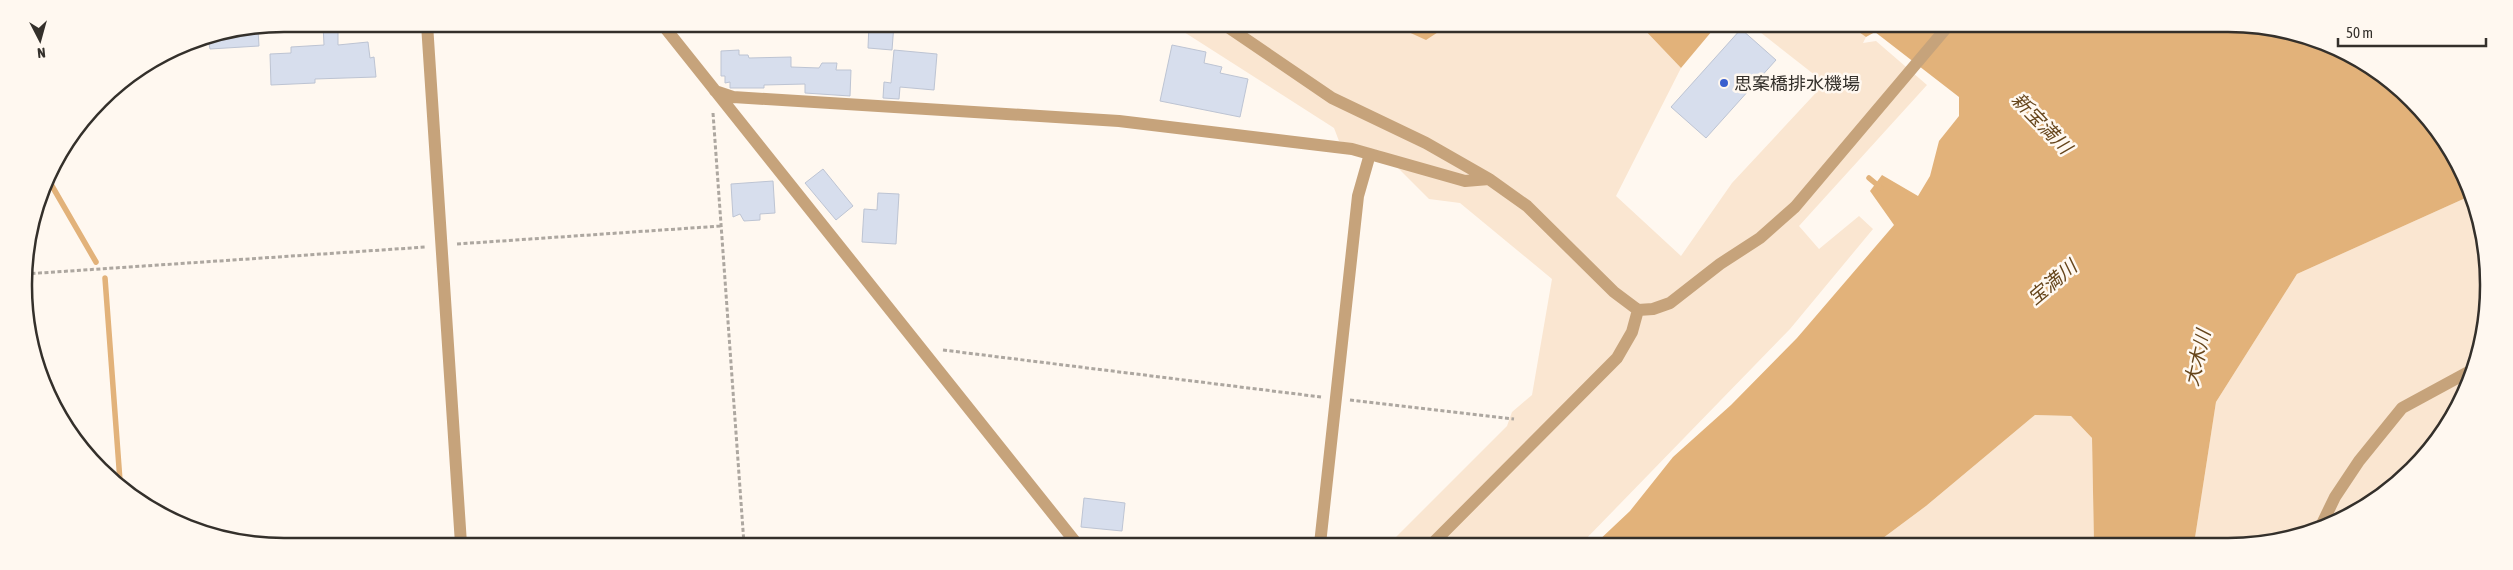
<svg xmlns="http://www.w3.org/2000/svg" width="2513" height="570" viewBox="0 0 2513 570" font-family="'Asap Condensed','Noto Sans JP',sans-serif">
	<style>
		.green { fill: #fae6d1 }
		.water { fill: #e2b27a }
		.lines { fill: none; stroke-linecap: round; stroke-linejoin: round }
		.stream { stroke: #e2b27a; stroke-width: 5.5 }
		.building { fill: #d7deed; stroke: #bdc4d3 }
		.path { stroke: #ada7a0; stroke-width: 3; stroke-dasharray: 4 2.5; stroke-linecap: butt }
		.street { stroke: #c6a37b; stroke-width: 12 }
		.poi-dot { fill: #385ece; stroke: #fff8f0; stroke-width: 2 }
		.labels { text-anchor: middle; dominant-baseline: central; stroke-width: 5; stroke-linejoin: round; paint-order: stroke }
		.poi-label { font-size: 18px; fill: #34302b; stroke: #fff8f0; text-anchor: start }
		.water-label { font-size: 19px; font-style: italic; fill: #66451b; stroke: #fff8f0 }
		.rim { fill: none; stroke: #34302b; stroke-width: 2.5 }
	</style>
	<rect width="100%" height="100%" fill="#fff8f0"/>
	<path class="green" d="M1173,25H1393L1426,39L1449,25H1640L1681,68L1616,196L1681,256L1732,183L1825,83L1751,25L1850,26L1866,37L1863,43L1876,41L1927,85L1799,226L1819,249L1859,216L1873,229L1790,329L1581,544H1389L1507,426L1512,412L1532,395L1552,279L1460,203L1429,199L1381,151L1339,141L1334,128Z
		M2470,196L2480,218L2487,319L2462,401L2413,470L2343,519L2262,544H2194L2216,402L2297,274Z
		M2035,415L2071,416L2092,438L2094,544H1875L1926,506Z"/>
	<path class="water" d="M1393,25H1449L1426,40Z
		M1640,25H1717L1681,68Z
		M1850,26H2262L2359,59L2435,126L2470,196L2297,274L2216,402L2194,544H2094L2092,438L2071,416L2035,415L1926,506L1875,544H1595L1630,511L1673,457L1731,405L1797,338L1894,225L1870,191L1882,175L1918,196L1930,176L1939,141L1959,116V97L1875,32L1866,37Z"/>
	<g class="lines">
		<path class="stream" d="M1869,178L1881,188
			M48,179L96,262
			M105,278L120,481"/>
	</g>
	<path class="building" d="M323,24H338V45L368,42L370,58L374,57L376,77L315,79V83L271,85L270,54L291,53V47L324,45Z
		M869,24H894L892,50L868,48Z
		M258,29L259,46L210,49L208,39Z
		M1741,29L1776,60L1706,138L1671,107Z
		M1172,45L1206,52L1204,63L1222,67L1220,73L1248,79L1240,117L1160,101Z
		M739,50V55H748L749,58L791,57V67L819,68L822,63H837L836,70H851L850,96L805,93V84L764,85V88H730V82L725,83V76H721V51Z
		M894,50L937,54L934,90L900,87L899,99L883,98L884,82L891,83Z
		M823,169L853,206L836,220L805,183Z
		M773,181L775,213L760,214V220L744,221L740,214L733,217L731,184Z
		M878,193L899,194L896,244L862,242L864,209L877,210Z
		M1084,498L1125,503L1122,531L1081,527Z"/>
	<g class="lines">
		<path class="path" d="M713,113L744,544
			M457,244L721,226
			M25,274L426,247
			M943,350L1321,397
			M1350,400L1514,419"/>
		<path class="street" d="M427,24L461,544
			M662,24L1077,544
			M1225,25L1332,98L1426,143L1489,179L1527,206L1614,292L1638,310L1653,309L1670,303L1720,264L1760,238L1795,207L1948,26
			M715,91L733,97L1119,121L1352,149L1465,181L1489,179
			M2321,526L2335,497L2359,461L2402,408L2472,370
			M1320,544L1358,196L1370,154
			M1432,544L1617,358L1632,332L1638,310"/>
	</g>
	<circle class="poi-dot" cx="1724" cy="83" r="5"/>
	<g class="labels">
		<g class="poi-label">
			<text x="1734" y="83">思案橋排水機場</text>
		</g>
		<g class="water-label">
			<text transform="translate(2042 123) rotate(46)">新宝満川</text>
			<text transform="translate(2052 282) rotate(-40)">宝満川</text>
			<text transform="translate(2197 358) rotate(-77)">大木川</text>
		</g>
	</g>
	<path d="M0 0H2513V570H0ZM284 32H2228A252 252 0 0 1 2480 284V286A252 252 0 0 1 2228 538H284A252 252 0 0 1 32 286V284A252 252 0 0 1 284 32Z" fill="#fff8f0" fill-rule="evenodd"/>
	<path class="rim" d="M284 32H2228A252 252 0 0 1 2480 284V286A252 252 0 0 1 2228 538H284A252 252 0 0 1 32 286V284A252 252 0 0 1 284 32Z"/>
	<g transform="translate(40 40) rotate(174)" stroke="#fff8f0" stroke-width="4" paint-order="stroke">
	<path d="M0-4L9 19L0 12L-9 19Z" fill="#34302b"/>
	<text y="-8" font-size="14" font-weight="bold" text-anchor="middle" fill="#34302b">N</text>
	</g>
	<path d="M2338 38v8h148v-8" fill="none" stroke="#34302b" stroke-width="2.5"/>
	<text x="2346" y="38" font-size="15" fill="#34302b" stroke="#fff8f0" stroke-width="4" paint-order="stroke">50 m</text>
</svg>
